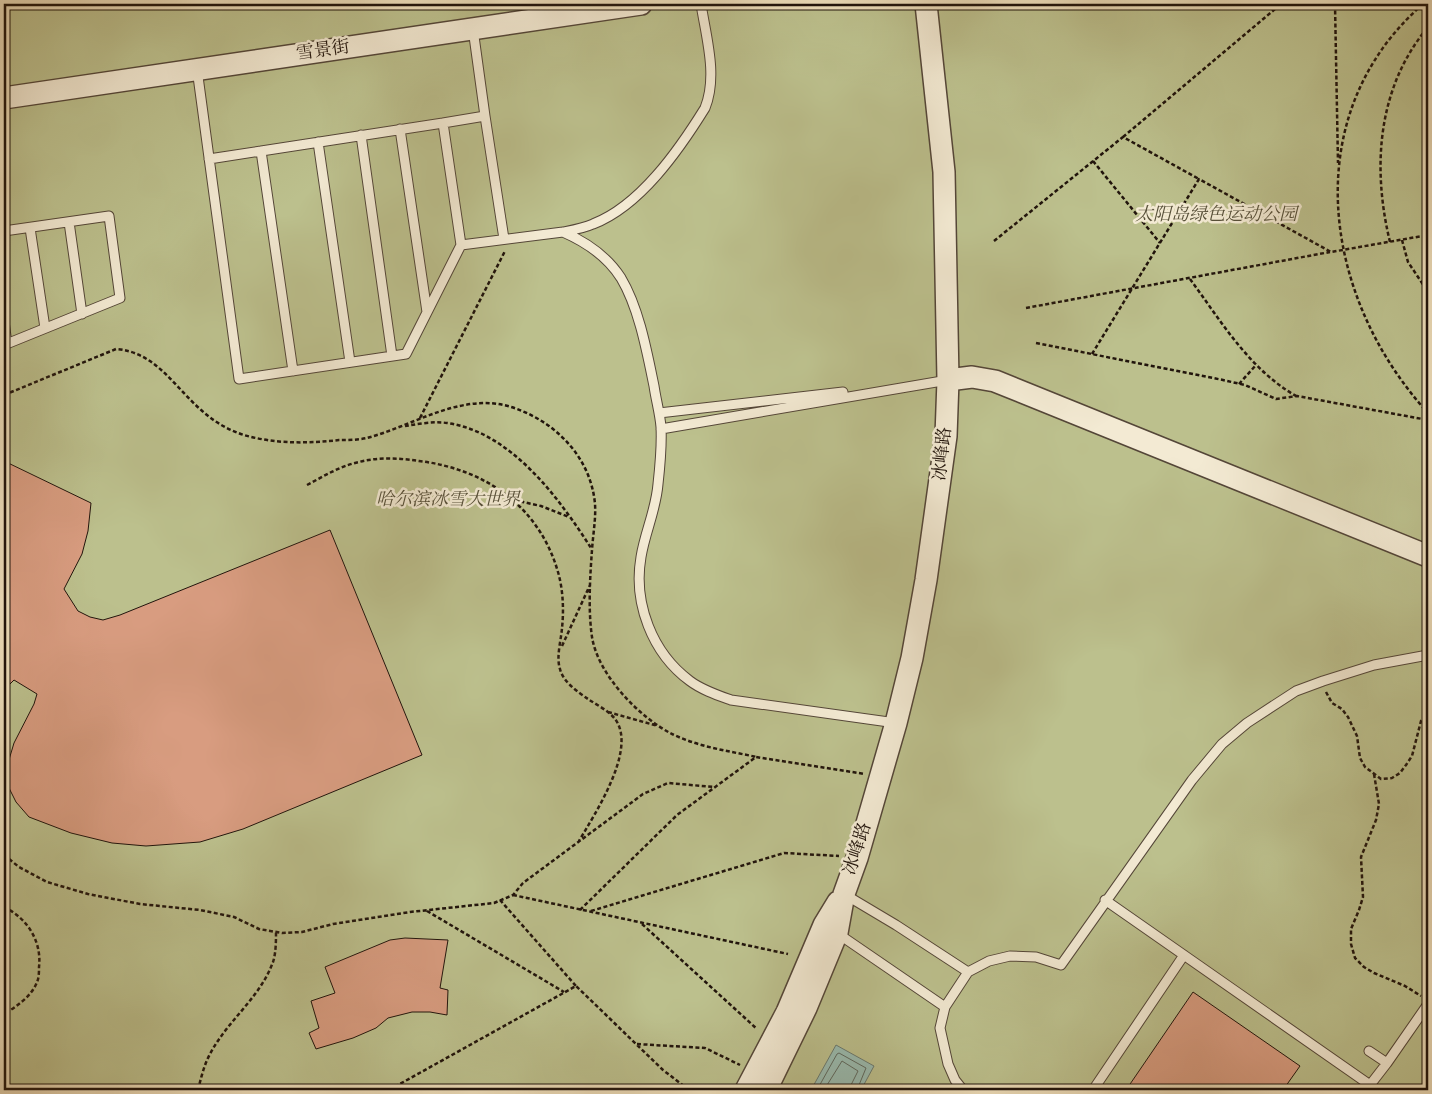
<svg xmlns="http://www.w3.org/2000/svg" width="1432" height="1094" viewBox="0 0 1432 1094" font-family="Vollkorn,'Noto Serif SC',serif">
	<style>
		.green { fill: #bcc08d; stroke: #6e6a4c }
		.water { fill: #99bcb1; stroke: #69796f }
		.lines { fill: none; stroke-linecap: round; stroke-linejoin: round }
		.shore { stroke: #5d685e; stroke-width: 1 }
		.building { fill: #d89c80; stroke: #21140c }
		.service-casing { stroke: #544638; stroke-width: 11 }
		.tertiary-casing { stroke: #544638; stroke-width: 24 }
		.path { stroke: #21140c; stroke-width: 2.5; stroke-dasharray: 4 2.5; stroke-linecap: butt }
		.service { stroke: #f3ead3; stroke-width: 9 }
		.tertiary { stroke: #f3ead3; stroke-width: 21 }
		.labels { text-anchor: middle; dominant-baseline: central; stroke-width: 5; stroke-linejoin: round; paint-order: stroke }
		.street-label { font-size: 18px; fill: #21140c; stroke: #f3ead3 }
		.park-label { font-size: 18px; font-style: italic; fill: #575039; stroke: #f3ead3 }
	</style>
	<rect width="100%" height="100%" fill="#eddebb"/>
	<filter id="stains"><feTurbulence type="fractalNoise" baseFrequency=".004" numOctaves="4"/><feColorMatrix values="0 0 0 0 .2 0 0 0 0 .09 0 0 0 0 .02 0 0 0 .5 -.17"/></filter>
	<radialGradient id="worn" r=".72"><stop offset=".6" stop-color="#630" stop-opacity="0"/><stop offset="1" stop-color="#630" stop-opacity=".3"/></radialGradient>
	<path class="green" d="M4,4H1428V1090H4Z"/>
	<path class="water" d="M836,1045L874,1066L861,1090H811Z"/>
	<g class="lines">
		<path class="shore" d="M817,1090L837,1054L839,1053L866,1068L857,1090
			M824,1090L842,1061L858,1071L851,1085L850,1090"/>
	</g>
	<path class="building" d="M4,461L91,503L88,531L82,554L64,589L78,611L90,617L103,620L120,615L330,530L422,755L243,829L200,842L146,846L112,843L71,833L29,817L16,802L6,782L8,763L14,743L34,704L37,694L14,680L4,690Z
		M405,938L448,940L440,988L448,990L447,1015L430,1012H412L388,1018L376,1028L353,1038L316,1049L309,1033L319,1028L311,1001L335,993L325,967L390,940Z
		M1193,992L1300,1066L1283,1090H1126Z"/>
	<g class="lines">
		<g class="service-casing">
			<path id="service" d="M473,29L485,116L443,123L461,245L563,232C586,242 607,256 621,278C639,308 647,352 654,386C656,400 660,414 661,427C662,446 660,466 658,484C656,510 645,532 641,557C633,603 652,653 690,681C702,690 717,695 731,700L896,723
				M197,69L239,379L406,354L461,245
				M485,116L504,239
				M400,129L427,312
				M361,135L392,356
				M318,142L350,362
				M261,151L293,371
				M209,159L443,123
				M69,222L82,314
				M30,228L45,328
				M4,231L109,216L120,298L4,345
				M563,232C573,230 584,228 593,224C640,206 679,150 705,108C718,76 706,37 701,4
				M4,321L7,344
				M659,413L843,392
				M661,429L948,380
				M844,894L896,925L968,972
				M1105,900L1370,1085L1387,1063L1369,1051
				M837,933L945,1007
				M1387,1063L1428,1004
				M484,1090H568
				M963,1090L955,1080L948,1064L940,1028L945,1007L968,972L989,961L1010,956L1036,957L1061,965L1192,780L1222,744L1247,723L1296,691L1323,681L1374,665L1428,655
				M1093,1090L1184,955"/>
		</g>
		<g class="tertiary-casing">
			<path id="tertiary" d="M4,98L641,4
				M948,380L972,377L995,381L1428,556
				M746,1090L787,1012L824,925L838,902
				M766,1090L806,1008L837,933L844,894L857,858L896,723L912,658L926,580L946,436L948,380L944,172L926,4"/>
		</g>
		<path class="path" d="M1335,4L1338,163
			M1423,4C1296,115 1322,297 1428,413
			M1123,137L1281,4
			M1093,161L1160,243
			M1402,240L1408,262L1428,292
			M994,241L1123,137L1199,179
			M1390,242C1372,168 1377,88 1428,27
			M1190,279C1221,321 1249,369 1296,396
			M1026,308L1330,252
			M1036,343L1223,380L1245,385L1276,399L1297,396L1428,420
			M1092,354L1199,179L1331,252L1428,235
			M1239,384L1256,365
			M4,395L116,349C155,352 173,385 200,409C216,424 235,434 256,438C284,444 312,443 339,440C348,440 358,440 367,438C416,425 465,389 517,409C558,424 591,459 595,504C596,519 593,534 592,550C590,577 588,610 592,637C598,675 639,717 672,734C699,747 728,751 757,757
			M420,418L505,251
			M405,426C418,424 433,421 447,423C511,432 559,498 591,548
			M307,485C324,476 340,466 359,462C378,457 399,458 419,461C485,469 539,506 558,572C563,589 564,610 562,628C561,641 556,657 560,669C563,682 578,692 588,699C597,705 609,711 615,719C638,749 594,815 579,841
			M514,500L541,506L569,517
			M562,646L590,585
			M1326,692L1332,703L1342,709L1348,717L1357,736L1360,758L1365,767L1381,779L1392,778L1400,773L1406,765L1412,756L1421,721L1428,714
			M608,712L658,726
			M1374,774L1379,804L1376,820L1361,857L1363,897L1359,910L1351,929V944L1355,958L1364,967L1374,973L1405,986L1421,996
			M4,855L19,867L47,882L88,894L140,904L200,910L234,917L259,929L282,933L302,932L333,924L410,912L494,903L513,895L523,883L643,794L668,783L714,787
			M513,895L788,954
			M500,900L576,986
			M4,907C27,918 42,941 39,967C39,972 39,978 37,982C32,996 16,1007 4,1014
			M580,910L677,815L756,757L865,774
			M427,911L564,992
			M591,911L784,853L839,856
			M642,924L757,1029
			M637,1044L705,1048L740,1065
			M198,1090C201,1078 204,1065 210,1054C227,1021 260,998 273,962C276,953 276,941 276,932
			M389,1090L576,986L663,1070L689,1090"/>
		<use href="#service" class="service"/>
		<use href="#tertiary" class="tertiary"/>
	</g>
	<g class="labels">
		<g class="street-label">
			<text transform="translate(323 51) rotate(-8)">雪景街</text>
			<text transform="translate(943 454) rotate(-84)">冰峰路</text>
			<text transform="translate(858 849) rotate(-72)">冰峰路</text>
		</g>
		<g class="park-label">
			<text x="1216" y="215">太阳岛绿色运动公园</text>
			<text x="448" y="500">哈尔滨冰雪大世界</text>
		</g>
	</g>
	<rect width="1432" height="1094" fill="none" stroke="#eddebb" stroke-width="20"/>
	<rect x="5" y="5" width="1422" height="1084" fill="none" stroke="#21140c" stroke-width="2.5"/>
	<rect x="10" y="10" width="1412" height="1074" fill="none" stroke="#21140c"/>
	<rect width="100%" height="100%" filter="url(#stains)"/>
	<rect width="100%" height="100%" fill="url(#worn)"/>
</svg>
